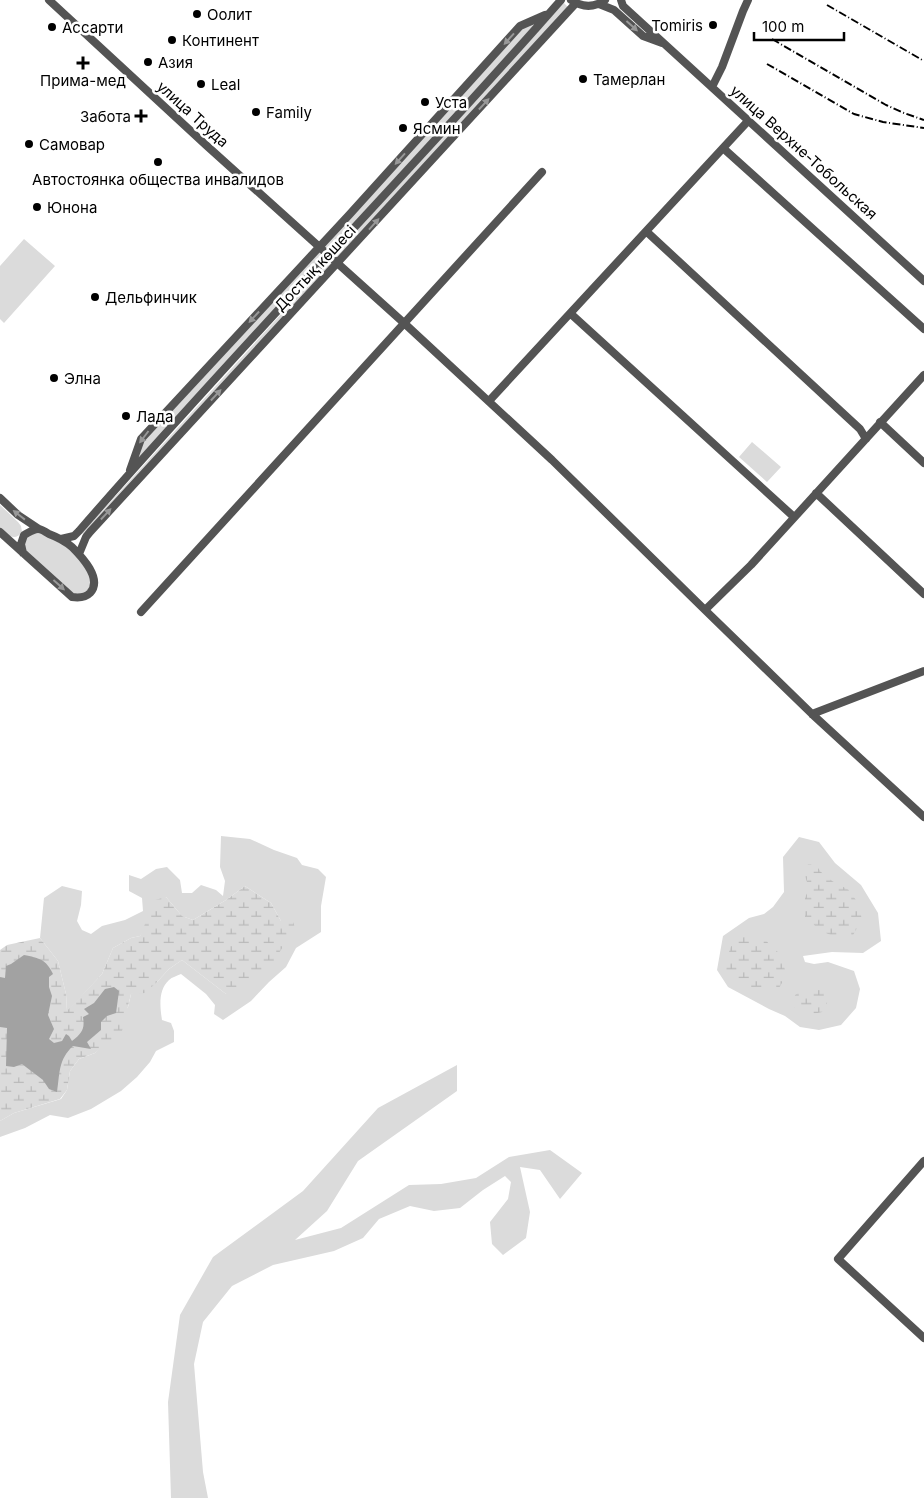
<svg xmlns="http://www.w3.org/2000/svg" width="924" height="1498" viewBox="0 0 924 1498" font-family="Inter,sans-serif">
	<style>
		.grass { fill: #dbdbdb }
		.wetland { fill: url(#wetland-marsh) }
		.water { fill: #a2a2a2 }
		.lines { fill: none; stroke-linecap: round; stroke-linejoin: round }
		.minor { stroke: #545454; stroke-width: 8 }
		.rail { stroke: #000; stroke-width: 2; stroke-dasharray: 8 2.5 1 2.5; stroke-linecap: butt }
		.oneway { fill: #989898 }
		.poi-dot { fill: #000; stroke: #fff; stroke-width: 2 }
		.labels { text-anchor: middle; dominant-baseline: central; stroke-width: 5; stroke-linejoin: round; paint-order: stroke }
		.poi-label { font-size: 15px; fill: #000; stroke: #fff; text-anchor: start }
		.street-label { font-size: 15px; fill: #000; stroke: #fff }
	</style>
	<defs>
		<pattern id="wetland-marsh" width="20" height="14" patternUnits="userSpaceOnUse" patternTransform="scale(1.25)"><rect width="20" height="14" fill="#dbdbdb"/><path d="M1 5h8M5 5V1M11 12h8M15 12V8" fill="none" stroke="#bababa"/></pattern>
	</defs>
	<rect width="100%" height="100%" fill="#fff"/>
	<path class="grass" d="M564,3L570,9L85,536L82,533Z
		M538,21L138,460L143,441L523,28Z
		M24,239L55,266L4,323L0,319V266Z
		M752,442L781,467L767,482L739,457Z
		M0,505L18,522L21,526L22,532C15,542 7,535 0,528Z
		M38,532C50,537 65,542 74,551C82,559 88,573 92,583L85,594H73L26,551L24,542L26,537Z
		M221,836L250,839L274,850L297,858L302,865L318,869L326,877L321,906V932L296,948L286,967L269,982L251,1001L223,1020L214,1014L215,1005L206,994L181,974C177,976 172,977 169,980C158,990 160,1007 162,1020L171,1023L174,1031V1042L156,1051L150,1062L137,1077L121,1091L91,1109L68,1118L50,1115L25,1128L0,1137V1121L14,1113L61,1099L67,1090L70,1071L79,1059L95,1053L103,1045L128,1007L131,994L157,982L169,969L182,960L226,994L281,921L271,903L245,886L226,900L193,920L182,916L166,897L140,936L131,938L113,948L102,974L67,1012L66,994L58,961L40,938L44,898L62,886L82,891L81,905L77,921L82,930L91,934L102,926L125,920L143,911L142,898L129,891V875L141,879L156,869L167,867L180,880L182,893H192L201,885L216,890L223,896L225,881L220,867Z
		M799,837L819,842L835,863L861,885L878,913L881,941L863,953L832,952L803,956L805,962L814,964L828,962L854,971L860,989L856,1008L841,1025L819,1030L800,1027L785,1016L769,1009L728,987L717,970L723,936L749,918L764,914L773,907L784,892L783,857Z
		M457,1065V1091L358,1161L327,1211L295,1240L341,1228L409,1185L441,1184L476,1178L509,1157L550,1150L582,1173L560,1199L540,1170L520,1167L530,1212L526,1238L503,1255L492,1244L490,1222L508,1199L511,1182L505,1176L483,1190L460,1208L434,1211L410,1206L379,1219L363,1238L334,1251L273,1265L232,1286L203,1322L194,1364L203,1472L208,1498H171L168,1402L180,1315L213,1257L303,1191L378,1108Z"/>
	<path class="wetland" d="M808,864H815L821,872L832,881L849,890L860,906L862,919L852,937C827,937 823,933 805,917V898L809,888L804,873Z
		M245,886L271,903L281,921L292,919L295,928L268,970L236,992L226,994L182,960L169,969L157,982L145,993L131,994L122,1031L95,1053L79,1059L70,1071L67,1090L60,1099L14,1113L0,1121V950L7,945L40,938L58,961L66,994L67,1011L102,974L113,948L131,938L140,936L155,900L166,897L182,916L193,920L226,900Z
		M747,935L763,936L771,947L782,955L786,976L779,988C757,991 745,987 726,977L727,958L733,940Z
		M802,990H824L830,994L827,1003L822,1012L808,1015L794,1007L795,995Z"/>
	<path class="water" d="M24,955C39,958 46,959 53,974L49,977V987L52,996L48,1015L54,1029L49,1039L54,1043L62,1041L66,1034L69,1036L72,1041C82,1033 85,1029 83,1017L89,1014L84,1009L94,1003L105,989L114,987L119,991L116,1013L107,1016L101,1022V1030L87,1042L91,1049L73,1046C58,1060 60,1073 57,1092L49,1089L43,1080L22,1064L14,1067L6,1066L7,1028L0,1027V977L5,978L6,966L11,964Z"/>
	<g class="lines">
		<path class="minor" d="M49,0L207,146L404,323L552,460L705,610L812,714L924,817
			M571,0C583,8 594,8 605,0
			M621,0L623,6L924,281
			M599,4L614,10L643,36L662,43
			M712,87L722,67L743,11L748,0
			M723,148L924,329
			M647,232L860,429L866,439
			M571,314L794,517
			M489,401L748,121
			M880,422L924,463
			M130,470L141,439L349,215L520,26L545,15
			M816,493L924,594
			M0,498L18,515L39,529
			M0,532L72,597C79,598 85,598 90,593C103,579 82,557 72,547C65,541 57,537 49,534C46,532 41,529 38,529C33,529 28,533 24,535L21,544L23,553
			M61,539L74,536L79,531C236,350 403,180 561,0
			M79,554L86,537L90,532L576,3
			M705,610L751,565L924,375
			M141,612L542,172
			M812,714L924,671
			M924,1161L838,1259L924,1338"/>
		<path class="rail" d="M827,5L924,61
			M772,39L886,105L904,113L924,120
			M767,64L854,114L883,122L924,128"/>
	</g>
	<defs><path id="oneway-solid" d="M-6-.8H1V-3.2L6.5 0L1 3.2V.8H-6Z" transform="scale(1.25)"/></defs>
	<g class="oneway">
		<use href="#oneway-solid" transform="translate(632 26) rotate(42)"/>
		<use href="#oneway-solid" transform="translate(509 39) rotate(132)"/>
		<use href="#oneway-solid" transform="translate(484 104) rotate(-47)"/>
		<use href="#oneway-solid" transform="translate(400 159) rotate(132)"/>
		<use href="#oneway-solid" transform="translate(374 224) rotate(-48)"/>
		<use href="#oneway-solid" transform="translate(254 317) rotate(133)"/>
		<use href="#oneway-solid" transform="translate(216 395) rotate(-47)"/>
		<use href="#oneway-solid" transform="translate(144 437) rotate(127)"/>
		<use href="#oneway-solid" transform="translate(106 514) rotate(-47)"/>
		<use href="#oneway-solid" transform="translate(19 515) rotate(-142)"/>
		<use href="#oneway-solid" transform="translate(59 585) rotate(42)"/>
	</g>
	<g class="poi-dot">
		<circle cx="197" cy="14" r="5"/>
		<circle cx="713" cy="25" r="5"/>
		<circle cx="52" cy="27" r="5"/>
		<circle cx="172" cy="40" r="5"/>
		<circle cx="148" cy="62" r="5"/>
		<path d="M80.5 55.5h5v5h5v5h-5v5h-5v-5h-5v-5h5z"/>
		<circle cx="583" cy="79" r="5"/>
		<circle cx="201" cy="84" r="5"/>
		<circle cx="425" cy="102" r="5"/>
		<circle cx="256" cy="112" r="5"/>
		<path d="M138.5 108.5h5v5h5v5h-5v5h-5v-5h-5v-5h5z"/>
		<circle cx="403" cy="128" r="5"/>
		<circle cx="29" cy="144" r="5"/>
		<circle cx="158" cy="162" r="5"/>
		<circle cx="37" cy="207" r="5"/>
		<circle cx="95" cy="297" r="5"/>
		<circle cx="54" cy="378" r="5"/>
		<circle cx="126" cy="416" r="5"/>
	</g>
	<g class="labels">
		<g class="poi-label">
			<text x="207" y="14">Оолит</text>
			<text x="703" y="25" text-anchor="end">Tomiris</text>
			<text x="62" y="27">Ассарти</text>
			<text x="182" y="40">Континент</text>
			<text x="158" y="62">Азия</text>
			<text x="593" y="79">Тамерлан</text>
			<text x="83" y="80" text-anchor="middle">Прима-мед</text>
			<text x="211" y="84">Leal</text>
			<text x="435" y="102">Уста</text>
			<text x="266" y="112">Family</text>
			<text x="131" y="116" text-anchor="end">Забота</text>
			<text x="413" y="128">Ясмин</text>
			<text x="39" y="144">Самовар</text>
			<text x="158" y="179" text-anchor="middle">Автостоянка общества инвалидов</text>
			<text x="47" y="207">Юнона</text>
			<text x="105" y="297">Дельфинчик</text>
			<text x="64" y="378">Элна</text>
			<text x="136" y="416">Лада</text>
		</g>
		<g class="street-label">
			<text transform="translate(193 114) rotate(42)">улица Труда</text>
			<text transform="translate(804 152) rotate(42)">улица Верхне-Тобольская</text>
			<text transform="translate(315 268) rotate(-47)">Достық көшесі</text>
		</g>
	</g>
	<path d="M754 32v8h90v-8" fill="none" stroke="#000000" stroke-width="2.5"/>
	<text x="762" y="32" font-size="15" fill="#000000" stroke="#ffffff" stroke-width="4" paint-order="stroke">100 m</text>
</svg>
